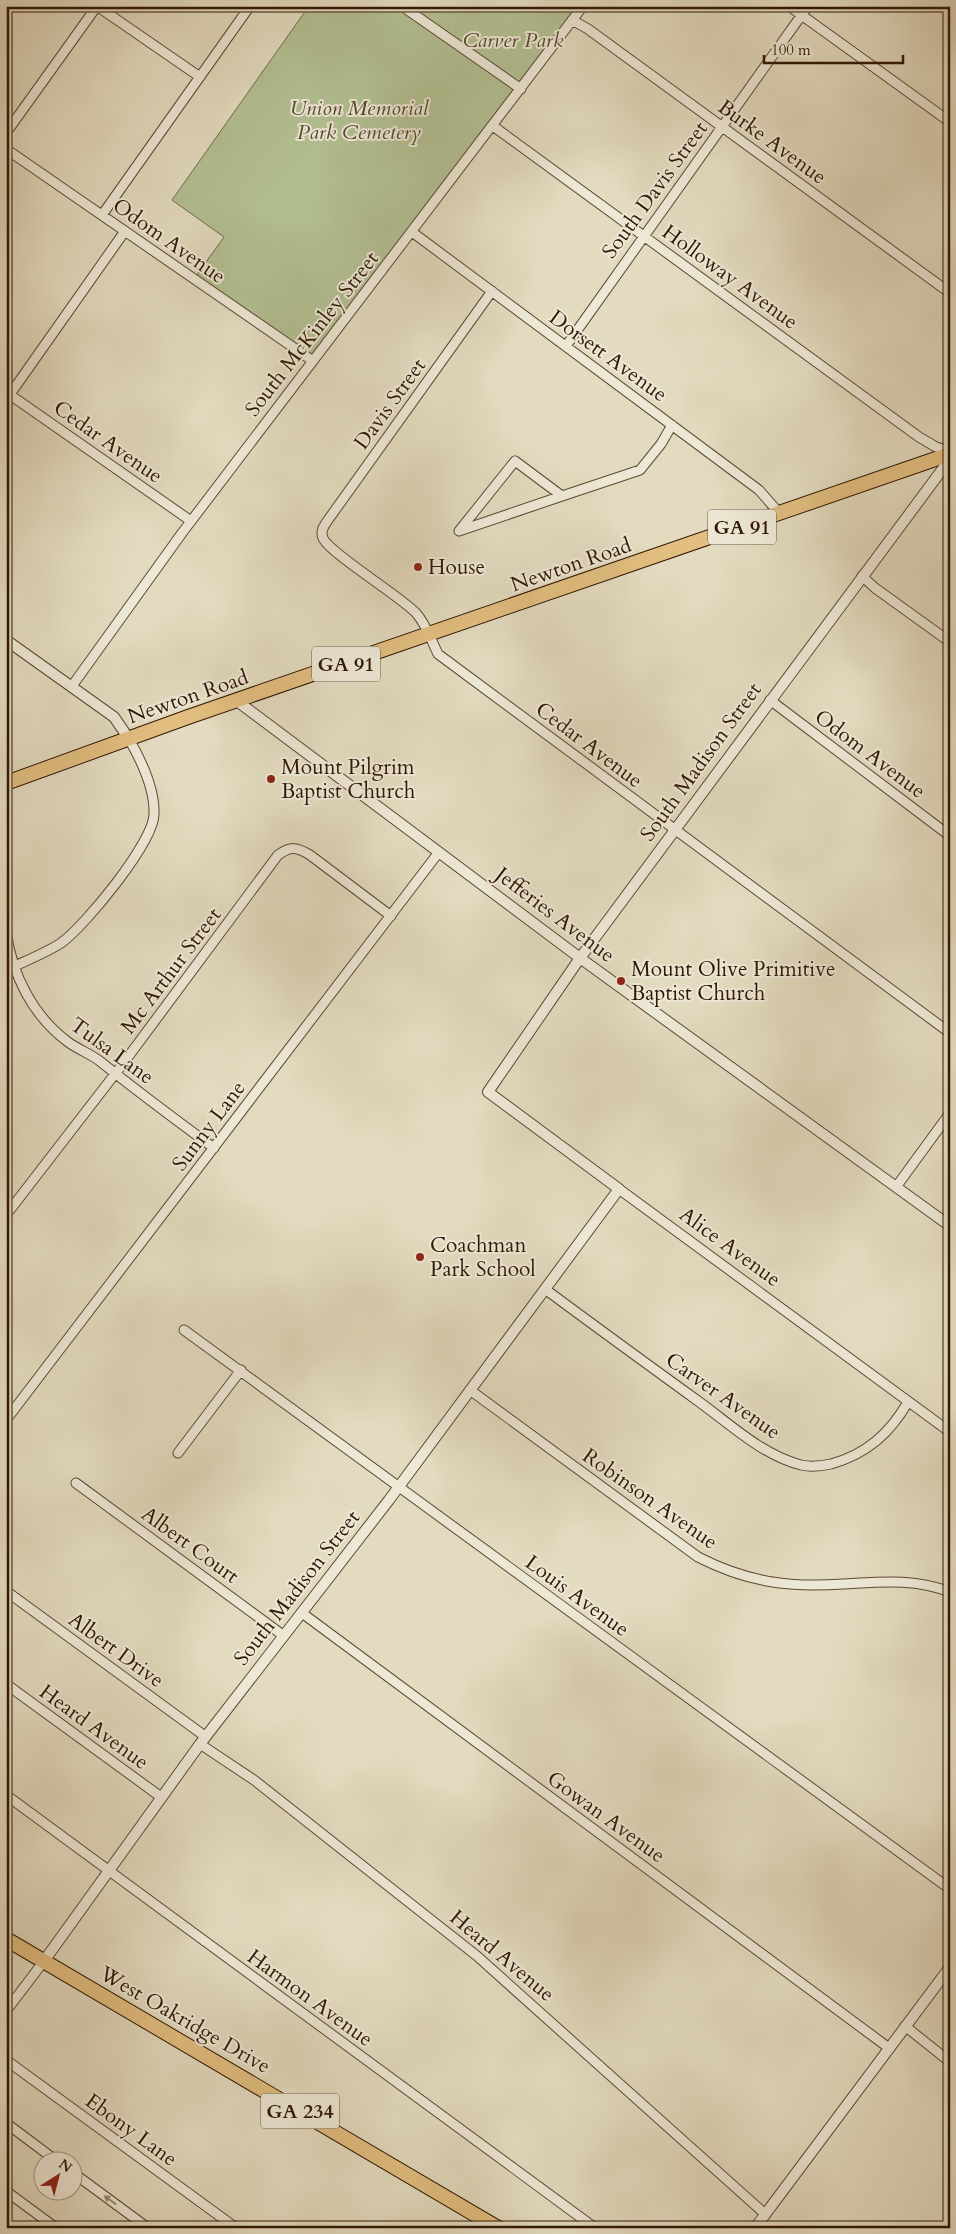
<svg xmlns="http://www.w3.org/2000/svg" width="956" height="2234" viewBox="0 0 956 2234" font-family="Cardo,serif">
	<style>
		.green { fill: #b3c093; stroke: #726c4c }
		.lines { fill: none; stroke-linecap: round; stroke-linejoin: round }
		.minor-casing { stroke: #5d4833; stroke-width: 11 }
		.tertiary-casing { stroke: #5d4833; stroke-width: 12 }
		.primary-casing { stroke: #301704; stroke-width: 16 }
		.minor { stroke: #ede8d6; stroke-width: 9 }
		.tertiary { stroke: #ede8d6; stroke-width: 10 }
		.primary { stroke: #e2be80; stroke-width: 14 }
		.oneway { fill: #988a78 }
		.poi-dot { fill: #8f2418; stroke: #ede8d6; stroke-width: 2 }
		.labels { text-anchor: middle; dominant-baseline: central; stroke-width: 4; stroke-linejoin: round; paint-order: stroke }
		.shield { fill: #ede8d6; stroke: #695643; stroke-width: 1 }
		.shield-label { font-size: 20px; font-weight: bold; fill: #301704 }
		.park-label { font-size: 21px; font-style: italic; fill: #574a2f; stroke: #ede8d6 }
		.street-label { font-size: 21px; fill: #301704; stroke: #ede8d6 }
		.poi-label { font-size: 21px; fill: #301704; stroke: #ede8d6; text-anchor: start }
	</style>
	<rect width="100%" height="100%" fill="#e3dbc0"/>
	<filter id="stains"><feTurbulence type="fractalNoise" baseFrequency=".004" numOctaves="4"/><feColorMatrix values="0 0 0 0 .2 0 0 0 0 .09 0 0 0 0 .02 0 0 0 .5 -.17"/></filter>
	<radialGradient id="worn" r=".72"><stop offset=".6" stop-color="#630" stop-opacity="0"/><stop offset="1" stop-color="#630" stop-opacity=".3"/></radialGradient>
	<path class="green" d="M309,6H396L516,90L312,357L196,276L224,237L172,200Z
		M408,6H580L520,85Z"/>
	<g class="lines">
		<g class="minor-casing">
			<path id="minor" d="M97,6L200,77
				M402,6L521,89
				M789,6L950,122
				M572,20L588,29L950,293
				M493,126L919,437L936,447L950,451
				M6,133L97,6
				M6,149L313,361
				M102,215L250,6
				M412,232L759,490L780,514
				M492,291L328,520C324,526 320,531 323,538C328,552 400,596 416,613C426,624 432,642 438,654L950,1033
				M566,346L808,6
				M6,392L191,521
				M6,400L125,231
				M515,461L562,496L459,531Z
				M562,496L640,470L661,444L672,425
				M862,576L875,588L950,642
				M72,686L182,533L583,6
				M770,700L950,836
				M6,931C12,975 33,1016 68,1042C79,1050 91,1054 101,1062C138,1092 176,1120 214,1148
				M6,970C25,961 44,954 61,943C85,926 154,842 154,814C155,789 141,760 129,739
				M896,1187L950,1113
				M619,1189L950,1432
				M6,1215L125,1061L278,855C291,846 297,847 310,855L391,916
				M545,1289C596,1327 647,1364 698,1401C730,1424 762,1455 801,1465C810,1467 822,1466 831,1464C867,1454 890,1433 908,1402
				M184,1330L950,1889
				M470,1390L698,1557C747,1582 789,1588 843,1584C881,1582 913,1578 950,1592
				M6,1420L439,852
				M178,1453L241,1370
				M76,1483L284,1636
				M6,1591L206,1737
				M302,1613L889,2048
				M6,1684L161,1797
				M200,1744L254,1780L477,1956L765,2214
				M6,1795L595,2228
				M6,2011L44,1961
				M905,2026L950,2062
				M6,2060L236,2228
				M6,2123L58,2162
				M72,2172L148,2228
				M6,2191L56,2228"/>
		</g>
		<g class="tertiary-casing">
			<path id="tertiary" d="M6,640L114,717L129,739
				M237,701L580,958L950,1226
				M44,1961L200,1744L389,1500L619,1189L488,1092L580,958L950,459
				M755,2228L950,1967"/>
		</g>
		<g class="primary-casing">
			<path id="primary" d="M6,783L188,717L950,454
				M6,1939L498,2228"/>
		</g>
		<use href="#minor" class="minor"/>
		<use href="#tertiary" class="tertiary"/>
		<use href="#primary" class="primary"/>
	</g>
	<defs><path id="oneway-solid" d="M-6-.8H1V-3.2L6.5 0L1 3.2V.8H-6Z" transform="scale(1.25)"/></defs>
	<use class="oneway" href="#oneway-solid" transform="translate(110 2200) rotate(-144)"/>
	<g class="poi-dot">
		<circle cx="418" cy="567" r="5"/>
		<circle cx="271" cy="779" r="5"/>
		<circle cx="621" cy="981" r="5"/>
		<circle cx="420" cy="1257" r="5"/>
	</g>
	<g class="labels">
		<g class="shield">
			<rect x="708" y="509.5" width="68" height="35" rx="4"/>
			<rect x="312" y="646.5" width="68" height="35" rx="4"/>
			<rect x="261" y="2093.5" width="78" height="35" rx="4"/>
		</g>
		<g class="shield-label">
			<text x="742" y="527">GA 91</text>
			<text x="346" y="664">GA 91</text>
			<text x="300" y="2111">GA 234</text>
		</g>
		<g class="park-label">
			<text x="513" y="40">Carver Park</text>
			<text x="359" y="108">Union Memorial<tspan x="359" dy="24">Park Cemetery</tspan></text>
		</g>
		<g class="street-label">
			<text transform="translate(772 142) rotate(36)">Burke Avenue</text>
			<text transform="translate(655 190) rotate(-54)">South Davis Street</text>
			<text transform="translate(169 241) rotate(35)">Odom Avenue</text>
			<text transform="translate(730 277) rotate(36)">Holloway Avenue</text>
			<text transform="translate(312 334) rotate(-52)">South McKinley Street</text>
			<text transform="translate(608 356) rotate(36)">Dorsett Avenue</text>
			<text transform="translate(390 404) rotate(-54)">Davis Street</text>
			<text transform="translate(108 442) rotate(35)">Cedar Avenue</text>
			<text transform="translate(571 565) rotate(-19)">Newton Road</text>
			<text transform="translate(188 697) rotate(-19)">Newton Road</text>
			<text transform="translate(589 745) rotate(37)">Cedar Avenue</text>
			<text transform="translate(870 754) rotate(37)">Odom Avenue</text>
			<text transform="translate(701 762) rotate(-54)">South Madison Street</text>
			<text transform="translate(555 915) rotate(37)">Jefferies Avenue</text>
			<text transform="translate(171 971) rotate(-53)">Mc Arthur Street</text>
			<text transform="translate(112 1051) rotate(36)">Tulsa Lane</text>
			<text transform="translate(209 1126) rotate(-53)">Sunny Lane</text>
			<text transform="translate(730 1247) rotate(36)">Alice Avenue</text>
			<text transform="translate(723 1396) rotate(35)">Carver Avenue</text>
			<text transform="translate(650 1499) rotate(35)">Robinson Avenue</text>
			<text transform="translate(190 1545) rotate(36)">Albert Court</text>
			<text transform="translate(297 1588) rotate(-52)">South Madison Street</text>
			<text transform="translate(577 1596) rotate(36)">Louis Avenue</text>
			<text transform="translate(116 1650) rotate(36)">Albert Drive</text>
			<text transform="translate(94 1727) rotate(36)">Heard Avenue</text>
			<text transform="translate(606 1817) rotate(36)">Gowan Avenue</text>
			<text transform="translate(502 1956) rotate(40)">Heard Avenue</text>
			<text transform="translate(310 1998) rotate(36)">Harmon Avenue</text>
			<text transform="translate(185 2020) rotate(30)">West Oakridge Drive</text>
			<text transform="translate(131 2130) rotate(36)">Ebony Lane</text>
		</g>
		<g class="poi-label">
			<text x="428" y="567">House</text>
			<text x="281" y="767">Mount Pilgrim<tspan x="281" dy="24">Baptist Church</tspan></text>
			<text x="631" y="969">Mount Olive Primitive<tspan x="631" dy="24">Baptist Church</tspan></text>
			<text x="430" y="1245">Coachman<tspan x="430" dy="24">Park School</tspan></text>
		</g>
	</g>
	<rect width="956" height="2234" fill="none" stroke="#e3dbc0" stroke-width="25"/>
	<rect x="8" y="8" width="941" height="2219" fill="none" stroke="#301704" stroke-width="2.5"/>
	<rect x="12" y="12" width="931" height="2209" fill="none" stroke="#301704"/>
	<g transform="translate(58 2176) rotate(36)"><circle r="24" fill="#ede8d6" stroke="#a19482"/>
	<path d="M0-4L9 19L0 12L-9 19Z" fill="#8f2418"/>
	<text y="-8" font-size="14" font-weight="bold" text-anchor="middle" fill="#301704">N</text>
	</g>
	<path d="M764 55v8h139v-8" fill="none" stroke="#301704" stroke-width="2.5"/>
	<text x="771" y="55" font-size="15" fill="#301704" stroke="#ede8d6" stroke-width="4" paint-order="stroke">100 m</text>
	<rect width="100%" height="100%" filter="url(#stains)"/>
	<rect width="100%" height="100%" fill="url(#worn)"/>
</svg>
